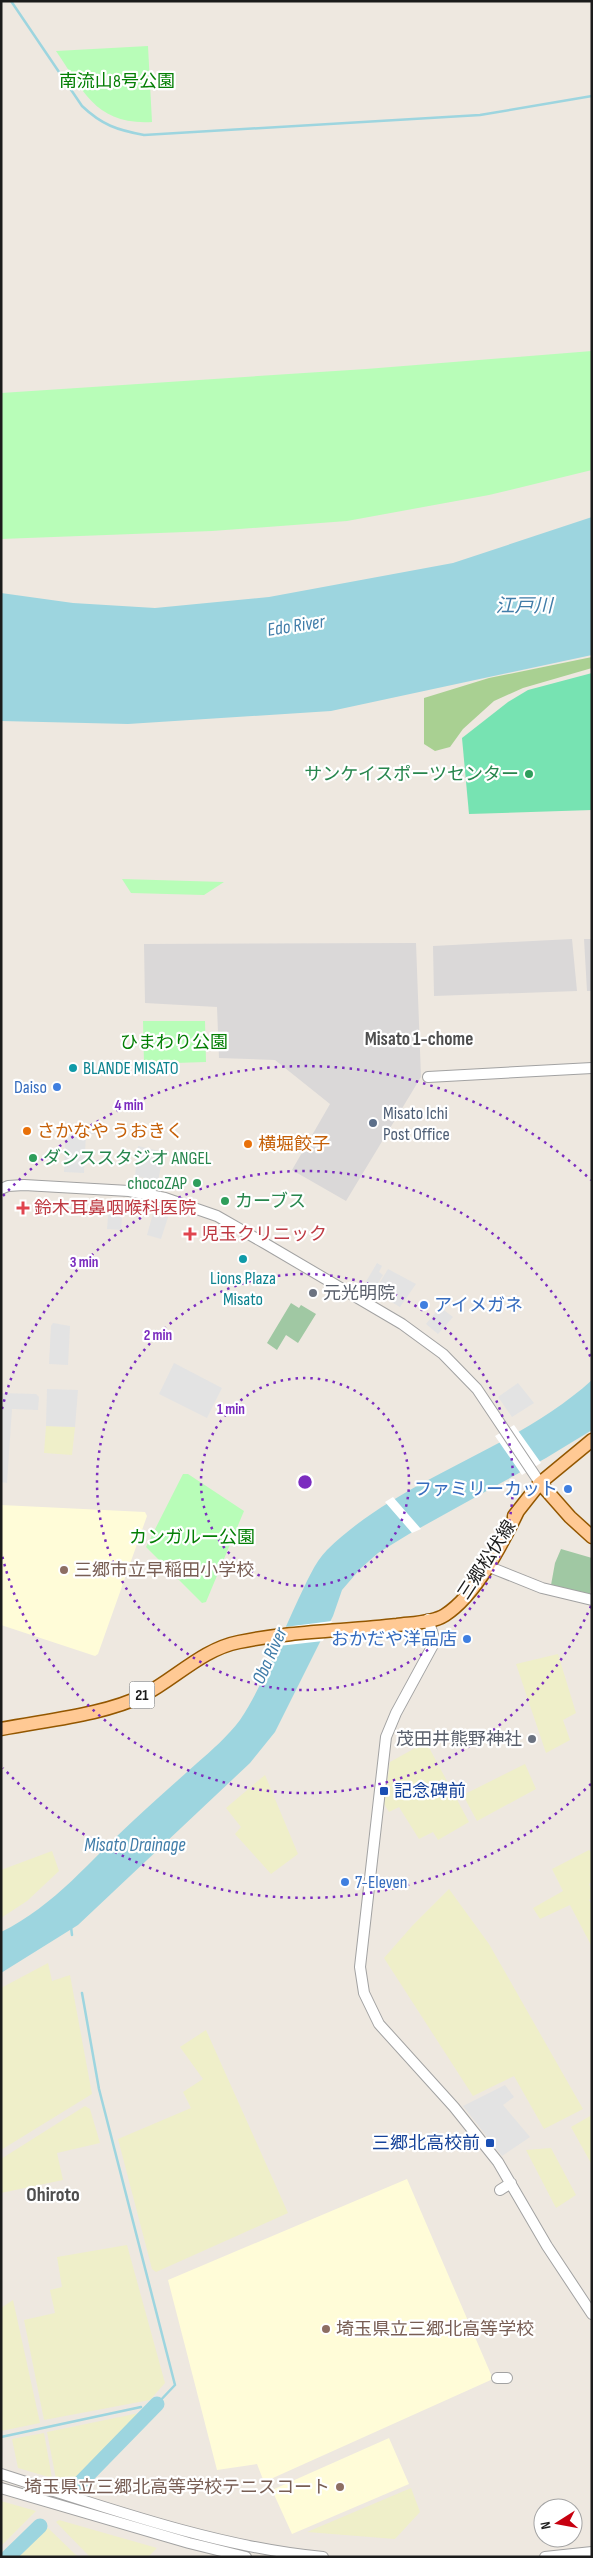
<svg xmlns="http://www.w3.org/2000/svg" width="593" height="2558" viewBox="0 0 593 2558" font-family="'Sofia Sans Condensed','Noto Sans JP',sans-serif">
	<style>
		.residential { fill: #dad8d8 }
		.education { fill: #fffcd8 }
		.farmland { fill: #efefc9 }
		.forest { fill: #a9d092 }
		.cemetery { fill: #a0c8a3 }
		.park { fill: #b8fdb8 }
		.pitch { fill: #77e3b2 }
		.parking { fill: #e3e3e3 }
		.water { fill: #9dd5df }
		.pier { fill: #fff }
		.lines { fill: none; stroke-linecap: round; stroke-linejoin: round }
		.stream { stroke: #9dd5df; stroke-width: 2.5 }
		.river { stroke: #9dd5df; stroke-width: 15 }
		.minor-casing { stroke: #a2a2a2; stroke-width: 12 }
		.major-casing { stroke: #935700; stroke-width: 15 }
		.minor { stroke: #fff; stroke-width: 10 }
		.major { stroke: #ffc994; stroke-width: 12 }
		.ring { fill: none; stroke: #7b2cbf; stroke-width: 2.5; stroke-dasharray: 2.5 5 }
		.leisure-dot { fill: #2e9e5b; stroke: #fff; stroke-width: 2 }
		.culture-dot { fill: #0f9aa8; stroke: #fff; stroke-width: 2 }
		.shop-dot { fill: #3f7fe0; stroke: #fff; stroke-width: 2 }
		.service-dot { fill: #5c6f8a; stroke: #fff; stroke-width: 2 }
		.food-dot { fill: #e8710a; stroke: #fff; stroke-width: 2 }
		.health-dot { fill: #e0444e; stroke: #fff; stroke-width: 2 }
		.worship-dot { fill: #6b7280; stroke: #fff; stroke-width: 2 }
		.education-dot { fill: #8d6e63; stroke: #fff; stroke-width: 2 }
		.transit-dot { fill: #1a4fb4; stroke: #fff; stroke-width: 2 }
		.labels { text-anchor: middle; dominant-baseline: central; stroke-width: 4.5; stroke-linejoin: round; paint-order: stroke }
		.shield { fill: #fff; stroke: #5f5f5f; stroke-width: 1 }
		.shield-label { font-size: 16px; font-weight: bold; fill: #1b1b1b }
		.park-label { font-size: 18px; fill: #047f05; stroke: #fff }
		.leisure-label { font-size: 18px; fill: #27864d; stroke: #fff; text-anchor: end }
		.culture-label { font-size: 18px; fill: #0d838f; stroke: #fff; text-anchor: start }
		.shop-label { font-size: 18px; fill: #366cbe; stroke: #fff; text-anchor: end }
		.service-label { font-size: 18px; fill: #4e5e75; stroke: #fff; text-anchor: start }
		.food-label { font-size: 18px; fill: #c56008; stroke: #fff; text-anchor: start }
		.health-label { font-size: 18px; fill: #be3a42; stroke: #fff; text-anchor: start }
		.worship-label { font-size: 18px; fill: #5b616d; stroke: #fff; text-anchor: start }
		.street-label { font-size: 18px; fill: #1b1b1b; stroke: #fff }
		.education-label { font-size: 18px; fill: #785e54; stroke: #fff; text-anchor: start }
		.transit-label { font-size: 18px; fill: #164399; stroke: #fff; text-anchor: start }
		.water-label { font-size: 19px; font-style: italic; fill: #407ca8; stroke: #fff }
		.neighbourhood-label { font-size: 19px; font-weight: bold; fill: #4e4e4e; stroke: #fff }
		.quarter-label { font-size: 20px; font-weight: bold; fill: #4e4e4e; stroke: #fff }
		.centre { fill: #7b2cbf; stroke: #fff; stroke-width: 2.5 }
		.ring-label { font-size: 15px; text-anchor: middle; font-weight: bold; fill: #7b2cbf; stroke: #fff; stroke-width: 4.5; stroke-linejoin: round; paint-order: stroke }
	</style>
	<rect width="100%" height="100%" fill="#eee8e0"/>
	<path class="residential" d="M572,939L577,991L434,996L433,946Z
		M584,939H592V991H587Z
		M416,943L421,1077L346,1201L292,1170L330,1104L275,1060L219,1058L217,1007L145,1003L144,944Z"/>
	<path class="education" d="M1,1505L145,1512L147,1516L98,1654L95,1656L1,1625Z
		M407,2179L493,2379L264,2482L257,2464L217,2470L168,2280Z
		M389,2438L409,2484L292,2534L272,2490Z"/>
	<path class="farmland" d="M46,1426L75,1427L72,1455L44,1453Z
		M558,1654L576,1713L563,1720L570,1740L546,1753L516,1664Z
		M426,1742L469,1822L438,1840L433,1832L419,1839L399,1807L389,1812L384,1804L390,1762Z
		M525,1764L536,1789L477,1821L463,1795Z
		M265,1775L298,1854L271,1874L235,1834L241,1827L226,1808Z
		M589,1850L592,1853V1882L589,1884L592,1891V1898L589,1900L592,1905V1947L570,1905L540,1919L533,1908L563,1891L552,1869Z
		M52,1851L59,1871L27,1901L1,1918V1870Z
		M449,1889L489,1944L583,2109L544,2129L514,2076L473,2096L384,1958L413,1925Z
		M48,1963L52,1981L70,1975L92,2094L1,2150V1988Z
		M206,2030L288,2213L156,2272L152,2269L118,2139L191,2108L183,2092L203,2079L180,2047Z
		M85,2106L90,2109L100,2143L57,2153L63,2180L1,2193V2159Z
		M592,2115V2165L571,2127Z
		M551,2148L576,2195L556,2208L526,2150Z
		M127,2245L165,2383L150,2400L44,2420L24,2320L55,2313L50,2290L62,2287L57,2257Z
		M13,2300L40,2423L1,2431V2308Z
		M144,2412L70,2484L56,2479L47,2432Z
		M44,2433L52,2478L18,2468L12,2439Z
		M411,2488L420,2512L395,2539L307,2532Z
		M1,2501L36,2511L1,2546Z
		M59,2520L157,2548L148,2557H90L56,2522Z
		M48,2528L78,2557H18Z"/>
	<path class="forest" d="M592,657V668L523,688L494,701L463,729L450,747L435,751L424,744V698L489,678Z"/>
	<path class="cemetery" d="M291,1303L299,1308L301,1305L316,1314L298,1343L286,1335L277,1350L267,1343Z
		M561,1549L592,1558L590,1595L551,1585L555,1563Z"/>
	<path class="park" d="M148,46L152,122C96,125 84,92 56,51Z
		M592,351V470L489,495L347,521L212,531L1,539V393L366,369Z
		M122,879L224,882L204,895L131,893Z
		M143,1021H205L206,1062L144,1064Z
		M183,1474H188L244,1511L206,1602L202,1603L146,1547Z"/>
	<path class="pitch" d="M592,673V810L469,814L462,738L508,702L528,690Z"/>
	<path class="parking" d="M66,1125L102,1128V1134H86L84,1173L64,1172Z
		M138,1146L164,1152L158,1181L135,1176Z
		M109,1204L123,1205L121,1230L107,1229Z
		M154,1210L169,1214L161,1239L147,1235Z
		M377,1263L382,1266L379,1272L383,1275L373,1291L364,1285Z
		M388,1269L416,1284L400,1307L374,1292Z
		M440,1307L453,1317L438,1334L426,1324Z
		M53,1323L70,1326L68,1365L49,1364L51,1326Z
		M174,1363L222,1388L207,1418L159,1394Z
		M518,1383L534,1403L512,1417L498,1397Z
		M47,1389L78,1390L75,1427L46,1426Z
		M1,1393L36,1394L39,1397L38,1410L12,1409L7,1483L1,1482Z
		M505,2085L514,2097L503,2105L530,2137L502,2156L463,2106Z"/>
	<path class="water" d="M592,517V655L331,711L128,724L1,721V593L73,603L155,608L269,597L453,563Z
		M592,1380V1430L546,1458L409,1534L378,1553L360,1569L342,1590L333,1616L275,1732L250,1763L78,1925L1,1973V1932C55,1906 91,1859 134,1820C154,1801 175,1783 196,1764C211,1751 228,1736 240,1720C264,1684 279,1640 298,1600C306,1584 314,1563 327,1550C401,1477 514,1451 592,1380Z"/>
	<path class="pier" d="M514,1425L541,1463L522,1475L495,1436Z
		M393,1497L421,1529L412,1533L385,1502Z
		M332,1621L323,1641L270,1647L277,1628Z"/>
	<g class="lines">
		<path class="stream" d="M11,1L82,106C102,125 117,130 144,135L480,115L592,96
			M71,1927L72,1935
			M82,1993L99,2089L175,2385L157,2404
			M1,2437L141,2407"/>
		<path class="river" d="M79,2484L157,2404
			M8,2557L40,2526"/>
		<g class="minor-casing">
			<path id="minor" d="M428,1077L592,1068
				M1,1189L8,1186L24,1185L129,1191L165,1198L217,1216L266,1244L402,1324L443,1354L477,1389L540,1483
				M487,1566L542,1588L592,1600
				M428,1619L434,1638L433,1645L396,1713L386,1737L360,1967L364,1993L379,2024L454,2107L498,2162L547,2246L592,2314
				M500,2190L511,2183
				M497,2378H507
				M1,2474C101,2506 219,2548 323,2557
				M1,2488L189,2543L246,2557
				M545,2557L592,2552"/>
		</g>
		<g class="major-casing">
			<path id="major" d="M540,1483L570,1517L592,1537
				M514,1516L540,1483L592,1440
				M1,1729C46,1720 104,1715 144,1695C176,1678 203,1649 239,1642C291,1631 345,1631 397,1625C411,1623 433,1623 445,1615C476,1595 502,1544 518,1511"/>
		</g>
		<use href="#minor" class="minor"/>
		<use href="#major" class="major"/>
	</g>
	<g class="ring">
		<circle cx="305" cy="1482" r="104"/>
		<circle cx="305" cy="1482" r="208"/>
		<path d="M591 1606A312 312 0 0 1 2 1555M2 1409A312 312 0 0 1 591 1358"/>
		<path d="M591 1784A416 416 0 0 1 3 1768M3 1196A416 416 0 0 1 591 1180"/>
	</g>
	<g class="leisure-dot">
		<circle cx="529" cy="774" r="5"/>
		<circle cx="33" cy="1158" r="5"/>
		<circle cx="197" cy="1183" r="5"/>
		<circle cx="225" cy="1201" r="5"/>
	</g>
	<g class="culture-dot">
		<circle cx="73" cy="1068" r="5"/>
		<circle cx="243" cy="1259" r="5"/>
	</g>
	<g class="shop-dot">
		<circle cx="57" cy="1087" r="5"/>
		<circle cx="424" cy="1305" r="5"/>
		<circle cx="568" cy="1489" r="5"/>
		<circle cx="467" cy="1639" r="5"/>
		<circle cx="345" cy="1882" r="5"/>
	</g>
	<circle class="service-dot" cx="373" cy="1123" r="5"/>
	<g class="food-dot">
		<circle cx="27" cy="1131" r="5"/>
		<circle cx="248" cy="1144" r="5"/>
	</g>
	<g class="health-dot">
		<path d="M20.5 1200.5h5v5h5v5h-5v5h-5v-5h-5v-5h5z"/>
		<path d="M187.5 1226.5h5v5h5v5h-5v5h-5v-5h-5v-5h5z"/>
	</g>
	<g class="worship-dot">
		<circle cx="313" cy="1293" r="5"/>
		<circle cx="532" cy="1739" r="5"/>
	</g>
	<g class="education-dot">
		<circle cx="64" cy="1570" r="5"/>
		<circle cx="326" cy="2329" r="5"/>
		<circle cx="340" cy="2487" r="5"/>
	</g>
	<g class="transit-dot">
		<rect x="379" y="1786" width="10" height="10" rx="2.5"/>
		<rect x="485" y="2138" width="10" height="10" rx="2.5"/>
	</g>
	<g class="labels">
		<rect class="shield" x="129.5" y="1681.5" width="25" height="27" rx="4"/>
		<g class="shield-label">
			<text x="142" y="1695">21</text>
		</g>
		<g class="park-label">
			<text x="117" y="81">南流山8号公園</text>
			<text x="174" y="1042">ひまわり公園</text>
			<text x="192" y="1537">カンガルー公園</text>
		</g>
		<g class="leisure-label">
			<text x="519" y="774">サンケイスポーツセンター</text>
			<text x="43" y="1158" text-anchor="start">ダンススタジオ ANGEL</text>
			<text x="187" y="1183">chocoZAP</text>
			<text x="235" y="1201" text-anchor="start">カーブス</text>
		</g>
		<g class="culture-label">
			<text x="83" y="1068">BLANDE MISATO</text>
			<text x="243" y="1278" text-anchor="middle">Lions Plaza<tspan x="243" dy="21">Misato</tspan></text>
		</g>
		<g class="shop-label">
			<text x="47" y="1087">Daiso</text>
			<text x="434" y="1305" text-anchor="start">アイメガネ</text>
			<text x="558" y="1489">ファミリーカット</text>
			<text x="457" y="1639">おかだや洋品店</text>
			<text x="355" y="1882" text-anchor="start">7-Eleven</text>
		</g>
		<g class="service-label">
			<text x="383" y="1113">Misato Ichi<tspan x="383" dy="21">Post Office</tspan></text>
		</g>
		<g class="food-label">
			<text x="37" y="1131">さかなや うおきく</text>
			<text x="258" y="1144">横堀餃子</text>
		</g>
		<g class="health-label">
			<text x="34" y="1208">鈴木耳鼻咽喉科医院</text>
			<text x="201" y="1234">児玉クリニック</text>
		</g>
		<g class="worship-label">
			<text x="323" y="1293">元光明院</text>
			<text x="522" y="1739" text-anchor="end">茂田井熊野神社</text>
		</g>
		<g class="street-label">
			<text transform="translate(487 1560) rotate(-57)">三郷松伏線</text>
		</g>
		<g class="education-label">
			<text x="74" y="1570">三郷市立早稲田小学校</text>
			<text x="336" y="2329">埼玉県立三郷北高等学校</text>
			<text x="330" y="2487" text-anchor="end">埼玉県立三郷北高等学校テニスコート</text>
		</g>
		<g class="transit-label">
			<text x="394" y="1791">記念碑前</text>
			<text x="480" y="2143" text-anchor="end">三郷北高校前</text>
		</g>
		<g class="water-label">
			<text x="524" y="606">江戸川</text>
			<text transform="translate(296 626) rotate(-9)">Edo River</text>
			<text transform="translate(270 1656) rotate(-66)">Oba River</text>
			<text x="135" y="1845">Misato Drainage</text>
		</g>
		<g class="neighbourhood-label">
			<text x="419" y="1039">Misato 1-chome</text>
		</g>
		<g class="quarter-label">
			<text x="53" y="2195">Ohiroto</text>
		</g>
	</g>
	<circle cx="305" cy="1482" r="8" class="centre"/>
	<g class="ring-label">
		<text x="129" y="1110">4 min</text>
		<text x="84" y="1267">3 min</text>
		<text x="158" y="1340">2 min</text>
		<text x="231" y="1414">1 min</text>
	</g>
	<rect width="593" height="2558" fill="none" stroke="#1b1b1b" stroke-width="5"/>
	<g transform="translate(558 2523) rotate(259)"><circle r="24" fill="#ffffff" stroke="#a4a4a4"/>
	<path d="M0-4L9 19L0 12L-9 19Z" fill="#c7000f"/>
	<text y="-8" font-size="14" font-weight="bold" text-anchor="middle" fill="#1b1b1b">N</text>
	</g>
</svg>
